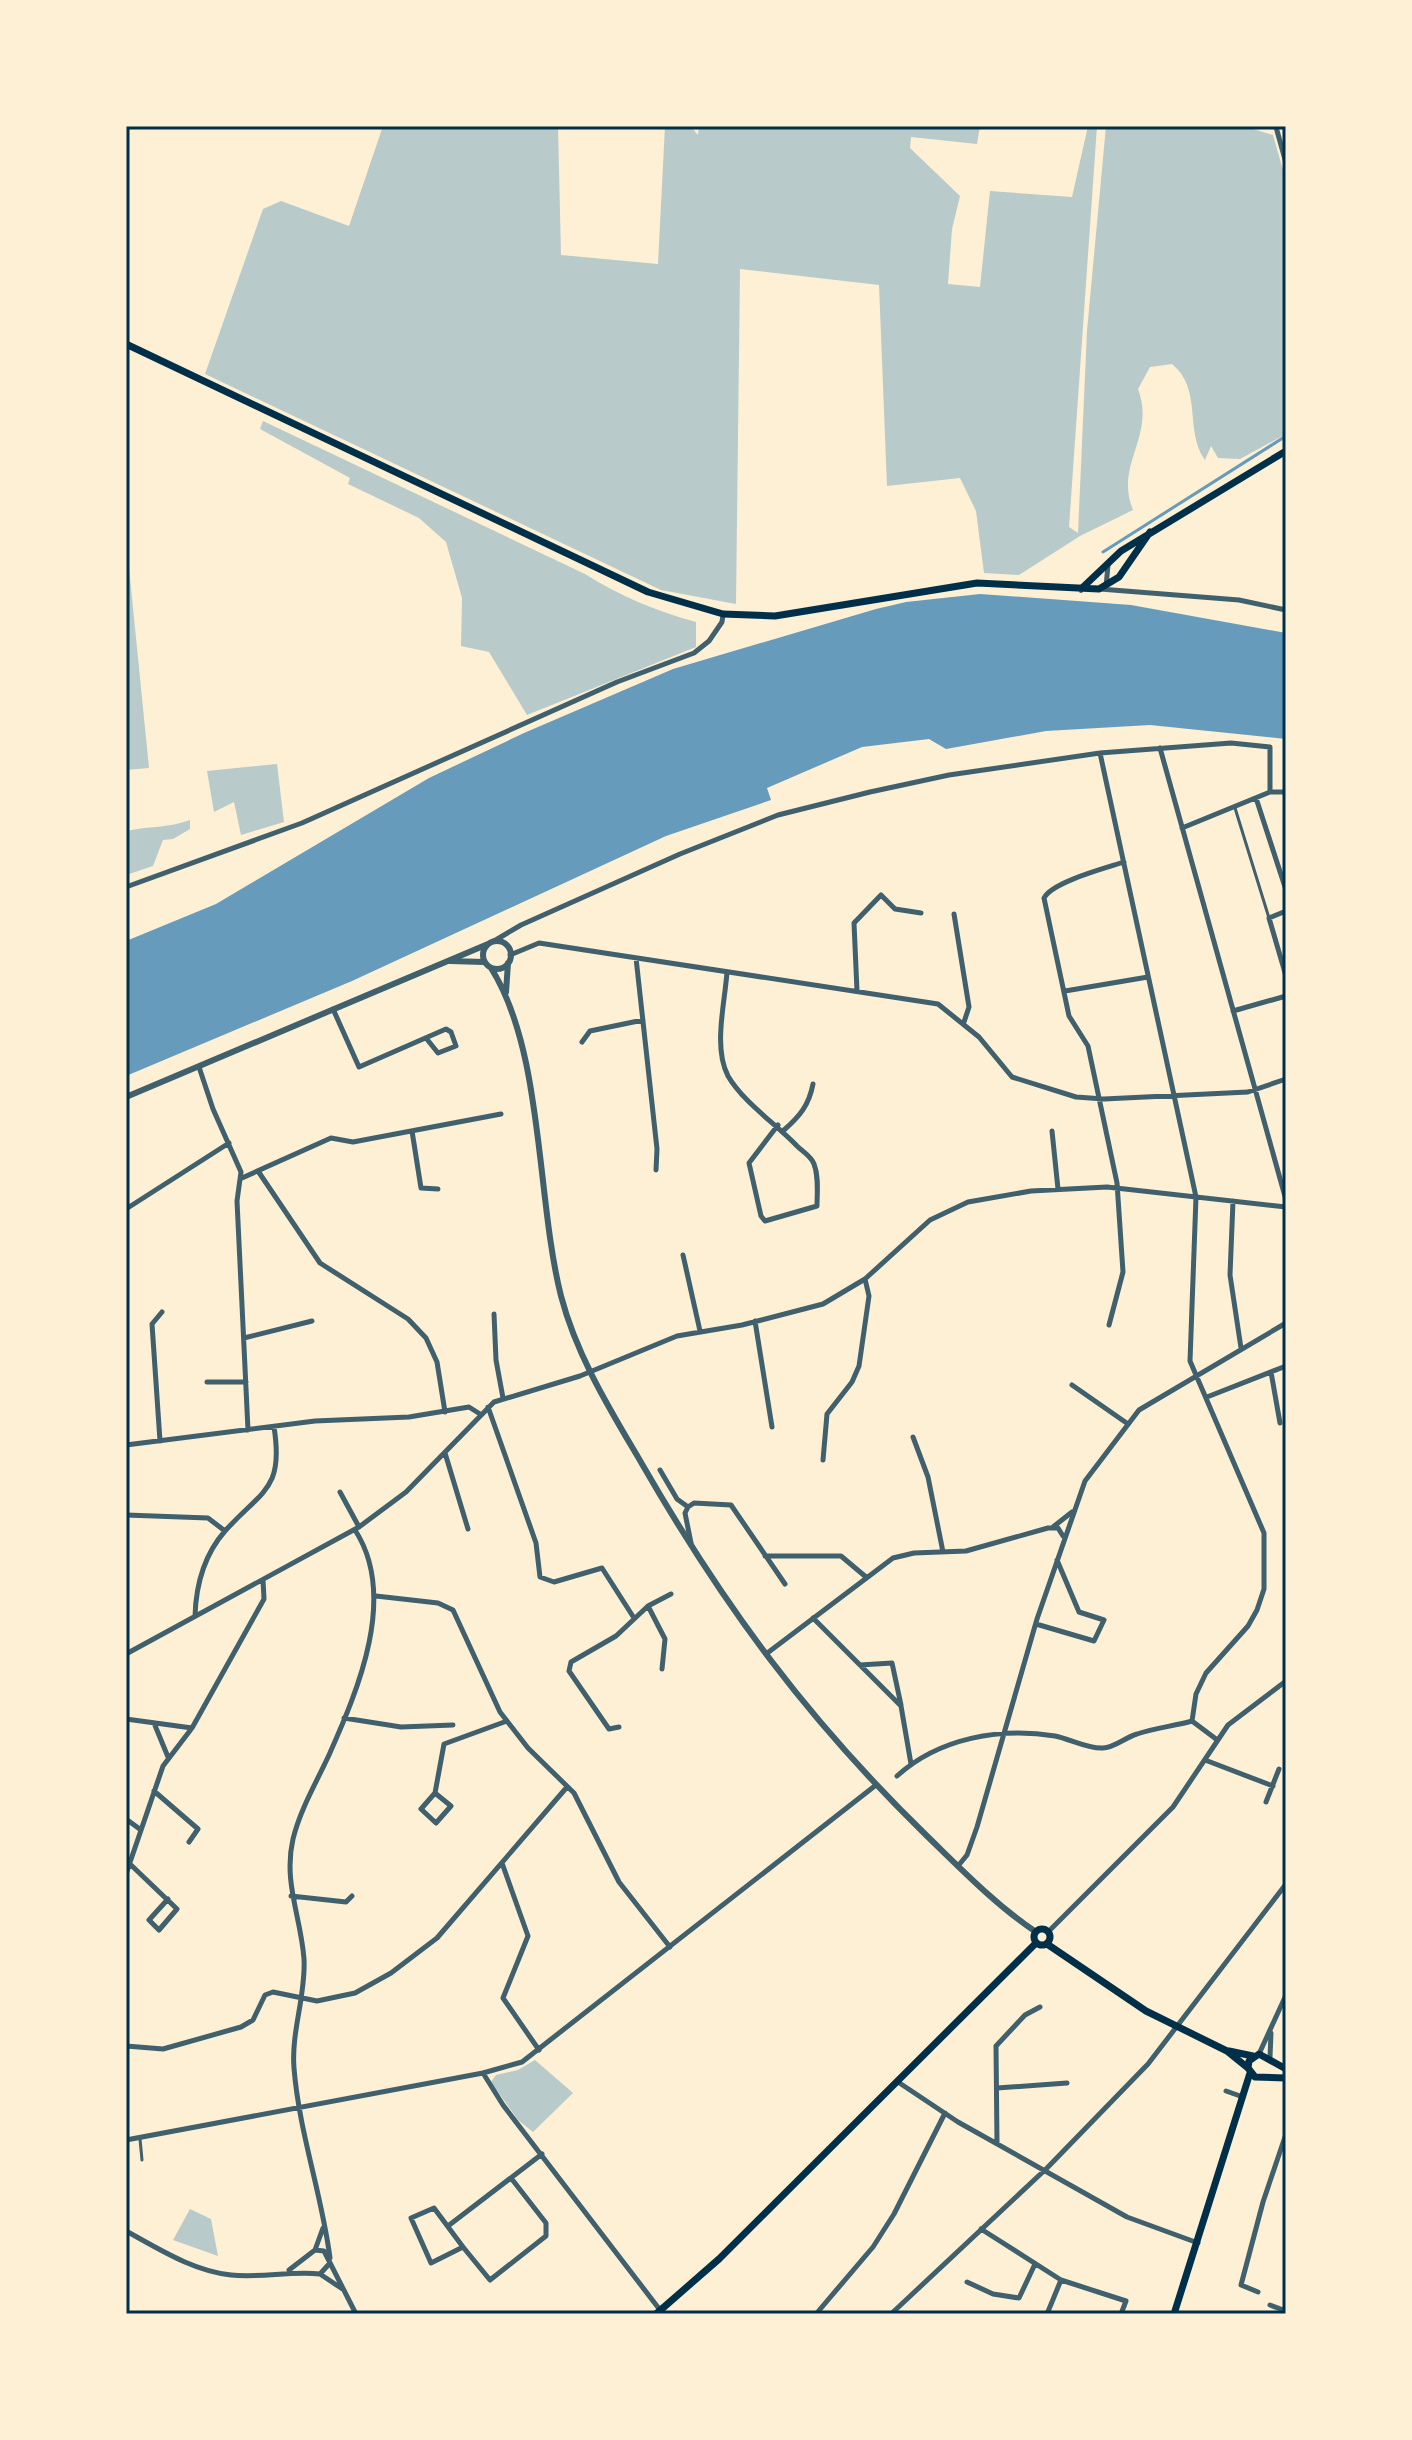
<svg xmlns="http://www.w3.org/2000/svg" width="1412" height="2440" viewBox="0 0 1412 2440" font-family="'DM Sans',sans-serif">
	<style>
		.green { fill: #b9caca }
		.water { fill: #669bbc }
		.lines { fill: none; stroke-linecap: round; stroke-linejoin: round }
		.stream { stroke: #669bbc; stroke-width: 3 }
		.service { stroke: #3f606c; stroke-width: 3 }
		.minor { stroke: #3f606c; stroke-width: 5 }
		.tertiary { stroke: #3f606c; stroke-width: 6 }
		.secondary { stroke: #003049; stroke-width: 7 }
		.neatline { fill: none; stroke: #003049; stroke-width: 3 }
	</style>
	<rect width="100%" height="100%" fill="#fdf0d5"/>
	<path class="green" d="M383,126H558L561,255L658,264L665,126L693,129L698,135L699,126H980L977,144L911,137L910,148L960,196L952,229L948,284L980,287L990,191L1072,197L1088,126H1097L1069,527L1078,533L1087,331L1106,126H1243L1273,135L1286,181V434L1240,459L1218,458L1211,446L1205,460C1184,431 1203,389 1172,364L1150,367L1138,389C1156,437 1114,464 1133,510L1080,536L1019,575L984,573L976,511L960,478L887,486L879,285L740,269L736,604L661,590L205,374L263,209L281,201L349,226Z
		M263,421L585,574C620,596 656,611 696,622V647L527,715L489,652L461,646L462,598L446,542L419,518L348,484L350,478L260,429Z
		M126,538L149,768L126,770Z
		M277,764L284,822L241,835L234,802L214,812L207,771Z
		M190,820V829L173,839L163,840L153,866L126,875V831C148,826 169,828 190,820Z
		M535,2060L573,2093L533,2132L518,2120L491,2082L496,2075L518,2070Z
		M190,2209L211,2219L218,2256L173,2240Z"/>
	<path class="water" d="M980,594L1131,605L1286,633V739L1150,725L1046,731L946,749L929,739L862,747L767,788L771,800L666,836L352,981L126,1076V941L216,904L429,778L524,733L673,669L876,609L906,602Z"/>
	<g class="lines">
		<path class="stream" d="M1103,552L1286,436"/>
		<path class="service" d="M1235,808L1269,918
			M140,2139L142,2160"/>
		<path class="minor" d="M1270,126L1276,127L1286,163
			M1106,587L1108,565
			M1100,589L1239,600L1286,610
			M1160,748L1286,1200
			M1100,753L1196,1197L1190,1361L1264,1533V1589L1257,1610L1248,1626L1206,1673L1196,1694L1192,1721
			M1256,798L1286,890
			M1182,828L1270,792
			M126,887L302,823L617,682L694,653L709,641L722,622L723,614
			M1286,911L1269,918L1286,976
			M954,914L969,1007L964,1022
			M494,941L521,925L680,854L778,815L870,792L949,775L1100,753L1231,743L1270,747V792H1286
			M510,955L539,943L938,1004L979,1037L1012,1077L1076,1097L1104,1099L1248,1092L1286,1079
			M636,958L657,1149L656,1170
			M727,972C725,1002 713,1048 728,1076C743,1102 776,1124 797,1146C803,1152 811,1156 814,1164C819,1177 817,1192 817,1206L765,1221L761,1216L749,1163L778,1125
			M857,991L854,923L881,895L895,909L921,913
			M1065,991L1148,977
			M333,1009L359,1067L446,1029L451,1032L456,1046L438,1053L426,1038
			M1233,1011L1286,996
			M582,1042L590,1031L643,1020
			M199,1067L213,1109L241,1172L237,1201L248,1430
			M784,1130C800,1116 809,1105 813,1084
			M412,1131L421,1188L438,1189
			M1052,1131L1058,1189
			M258,1171L320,1263L408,1319L426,1338L437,1362L445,1412
			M242,1178L331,1138L353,1142L501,1114
			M1233,1201L1230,1275L1241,1348
			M126,1209L229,1143
			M683,1255L700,1331
			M494,1314L496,1360L503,1398
			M755,1321L772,1427
			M1109,1325L1123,1272L1117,1183L1088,1046L1069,1016L1044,898C1052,882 1106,868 1124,862
			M244,1338L312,1321
			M1271,1372L1280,1423
			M207,1382H246
			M1072,1385L1128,1424
			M1207,1397L1286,1366
			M488,1407L536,1543L540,1577L554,1582L602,1568L634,1618
			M913,1437L928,1477L943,1552
			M160,1441L152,1324L162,1312
			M126,1445L315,1421L409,1417L469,1407L480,1414
			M445,1453L468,1529
			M823,1460L827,1414L852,1382L859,1366L869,1296L865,1279
			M660,1470L677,1499L688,1507L694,1503L731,1505L785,1584
			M340,1492L359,1527
			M688,1507L685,1513L691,1543
			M126,1515L208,1518L225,1531
			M1053,1527L1072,1512
			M765,1556H841L866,1577
			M376,1596L438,1603L453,1610L500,1712L528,1748L574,1793L619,1882L670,1947
			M648,1606L665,1639L662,1669
			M195,1616C196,1584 204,1555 225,1531C262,1490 284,1490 274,1427
			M813,1618L901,1706L911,1764
			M1036,1624L1094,1641L1104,1620L1079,1612L1057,1560
			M126,1654L359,1527L406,1492L494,1402L580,1376L677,1336L742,1325L823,1304L865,1279L930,1220L968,1202L1031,1191L1107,1187L1286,1207
			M766,1654L893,1558L914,1553L966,1551L1048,1528H1058L1063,1536
			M860,1665L892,1663L901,1705
			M344,1718L401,1727L453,1725
			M126,1719L192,1728
			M1192,1721L1216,1739
			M154,1723L168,1757
			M619,1727L609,1729L569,1671L571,1662L616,1636L648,1606L671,1594
			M1205,1760L1273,1786
			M897,1776C939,1738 1000,1727 1055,1736C1070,1739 1088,1749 1103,1748C1114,1748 1126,1737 1137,1734C1155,1728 1174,1726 1192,1721
			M154,1791L198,1829L189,1842
			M435,1793L451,1806L436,1823L421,1809L435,1793L444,1744L507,1721
			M1266,1802L1279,1769
			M126,1819L141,1830
			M502,1863L528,1936L503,1998L539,2050
			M131,1865L177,1909L159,1930L149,1920L168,1899
			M958,1866L967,1855L977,1827L1037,1619L1085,1481L1139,1410L1286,1323
			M126,1874L163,1766L192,1728L264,1599L263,1580
			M291,1896L346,1902L352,1896
			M1048,1932L1173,1807L1228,1725L1286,1681
			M126,2046L163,2049L241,2027L253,2020L265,1995L273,1992L317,2001L355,1993L391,1973L437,1938L567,1787
			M1259,2054L1286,1995
			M1270,2057L1271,2033
			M483,2073L503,2105L660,2310
			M898,2082L958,2122L1127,2217L1198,2243
			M997,2088L1067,2083
			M1226,2091L1243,2097
			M126,2140L483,2073L522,2062L876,1785
			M997,2143L996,2046L1025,2015L1040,2007
			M448,2226L542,2154
			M981,2229L1061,2280L1126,2301L1121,2314
			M126,2231C159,2249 193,2271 231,2275C261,2278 290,2271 320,2274L330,2263
			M463,2247L434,2208L411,2218L431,2263L463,2247L490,2280L546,2236V2223L511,2178
			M315,2250L323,2228
			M330,2258C322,2195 299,2132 294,2068C291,2032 306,1995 304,1959C301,1917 283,1882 293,1839C300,1810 316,1783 329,1755C358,1690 398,1596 355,1530
			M289,2270L315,2250L324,2251L356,2314
			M320,2274L344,2290
			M967,2282L993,2294L1019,2298L1035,2264
			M1258,2292L1241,2285L1263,2202L1286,2134
			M1270,2305L1286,2311
			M816,2314L873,2247L894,2214L945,2113
			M891,2314L1047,2168L1148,2064L1286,1884
			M1047,2314L1061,2280"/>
		<path class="tertiary" d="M483 955a14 14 0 1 1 28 0a14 14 0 1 1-28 0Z
			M450,961L484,962
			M491,968C544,1052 536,1197 561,1296C577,1357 611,1411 642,1464C725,1608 808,1720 927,1836C961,1869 997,1906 1036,1932
			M506,992L508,963
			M126,1097L488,944"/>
		<path class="secondary" d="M126,344L648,592L723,614L775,616L977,583L1099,589L1119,577L1150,532
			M1081,589L1121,551L1286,451
			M1034 1937a8 8 0 1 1 16 0a8 8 0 1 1-16 0Z
			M1047,1944L1146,2011L1227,2051L1248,2068
			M1229,2051L1253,2056
			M1286,2069L1259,2054L1249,2061L1248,2068L1255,2077L1286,2078
			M656,2314L719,2259L1036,1943
			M1174,2314L1250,2073"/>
	</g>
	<rect width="1412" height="2440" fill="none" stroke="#fdf0d5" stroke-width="256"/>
	<rect x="128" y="128" width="1156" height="2184" class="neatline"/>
</svg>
